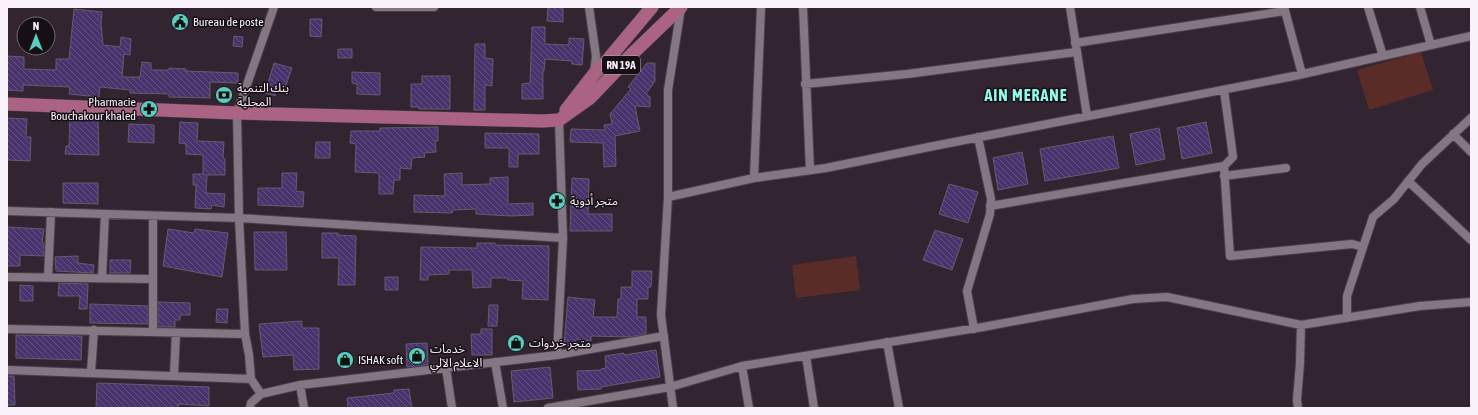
<svg xmlns="http://www.w3.org/2000/svg" width="1478" height="415" viewBox="0 0 1478 415" font-family="'Asap Condensed','Noto Sans Arabic',sans-serif">
	<style>
		.green { fill: #592c28 }
		.building { fill: url(#building-back-hatch); stroke: #625d6e }
		.lines { fill: none; stroke-linecap: round; stroke-linejoin: round }
		.street-casing { stroke: #4a404a; stroke-width: 10 }
		.primary-casing { stroke: #4a404a; stroke-width: 14 }
		.street { stroke: #857684; stroke-width: 8 }
		.primary { stroke: #aa6383; stroke-width: 13 }
		.labels { text-anchor: middle; dominant-baseline: central; stroke-width: 3; stroke-linejoin: round; paint-order: stroke }
		.shield { fill: #161016; stroke: #b6aeb6; stroke-width: 1 }
		.shield-label { font-size: 11px; font-weight: bold; fill: #faf2fa }
		.poi-label { font-size: 12px; fill: #faf2fa; stroke: #161016; text-anchor: start }
		.district-label { font-size: 16px; font-weight: bold; letter-spacing: 1px; fill: #91f9e9; stroke: #161016 }
	</style>
	<defs>
		<pattern id="building-back-hatch" width="6" height="6" patternUnits="userSpaceOnUse"><rect width="6" height="6" fill="#49336c"/><path d="M-1 5l2 2M0 0l6 6M5-1l2 2" fill="none" stroke="#645182"/></pattern>
	</defs>
	<rect width="100%" height="100%" fill="#322531"/>
	<path class="green" d="M1421,52L1433,90L1369,110L1357,70Z
		M856,256L860,290L796,298L792,265Z"/>
	<path class="building" d="M548,7H563V22L547,21Z
		M74,9L102,12L101,23L103,45L120,47L121,37L131,39L130,55L124,54L122,77H140L142,62L151,63V70H169V68L186,69V71L238,73V83L210,82V98L169,97V94L130,93V90L100,87L99,97L69,94L70,87L23,85V91L7,90V56L24,57V69L56,70V59H69Z
		M310,19H322L321,37L310,36Z
		M532,27H545V44L569,45V38L584,39L582,65L572,64V61L545,59L544,71H543V99H522V84L530,83Z
		M234,36L243,37L242,47L233,46Z
		M475,44H485V58L493,59L492,86L485,85V110H474Z
		M338,49H352V58H338Z
		M274,63L292,68L283,93L276,91L275,96L265,93Z
		M647,63H655V81L646,94L650,97V107L635,106L640,131L615,136L616,166L604,167L603,143L570,142L571,129L605,130L604,125L612,124L610,114L631,89L628,87Z
		M352,72L380,73V95L357,94V84L352,83Z
		M422,76H450V109H419V107H411V84H422Z
		M7,118L27,119L26,137H31L30,161L7,160Z
		M70,119H98L99,155L65,154L66,146H69Z
		M180,122L198,123L197,141L224,142L223,158L225,159V175H207L206,193L225,194L224,207L212,205L211,209L195,208L196,185H193V174H203V155L186,154V144L179,143Z
		M1206,122L1212,153L1182,159L1177,128Z
		M129,124L154,125V143L128,142Z
		M438,127V141H435L436,152L424,153L425,157L412,158L411,169L400,168V180H394L393,194H379V173L355,172L356,144L350,143L351,131H380V128Z
		M1159,128L1165,159L1136,165L1130,134Z
		M485,133L539,134V154H518V167H509V148H485Z
		M1113,136L1119,168L1045,181L1040,149Z
		M316,142H330V158H315Z
		M1022,152L1028,184L998,190L993,158Z
		M282,173H297L296,191L304,192L303,207L258,205V188H282Z
		M462,173V185L490,184V178L508,177V204L533,203V215L510,216L476,214V209L453,210L452,213L414,212V195L445,196L444,174Z
		M572,178L589,179L588,214H612V231H570Z
		M63,183H98V204L63,203Z
		M949,184L978,192L968,223L939,214Z
		M7,227L44,229L42,243H44V256L20,255V266H7Z
		M168,229L194,233L195,229L228,233L222,277L163,266Z
		M935,230L963,239L952,270L923,260Z
		M254,232H286L287,270H255Z
		M322,233H338V235L356,236L355,285H338L339,258H322Z
		M477,243H495V245L549,246L548,300L522,299L523,281L508,280V278H491V287L473,288L472,270H449V274L428,275V280H420L421,247L477,248Z
		M78,256V263L94,265L93,273L56,271L55,257Z
		M110,260H131L130,273H110Z
		M632,271H652L651,287H648V299H637V317H646V334L629,337L591,336V341L576,339L575,346L564,345L568,297L595,300L593,317H617L618,299H621V287H632Z
		M385,277H398V290H385Z
		M59,283L88,284L87,309H79L80,296H58Z
		M20,285L33,286V301H20Z
		M158,302L190,303V315H180V320H175V327H158Z
		M90,304L148,306V324L90,323Z
		M489,305H498L497,326H488Z
		M217,309H228L227,323L216,322Z
		M302,321V328H319V369L294,370L293,355L263,357L259,324Z
		M481,329H492V355H472L471,334H481Z
		M16,335L82,336L81,360L16,358Z
		M427,343L428,365L407,367L406,344Z
		M656,350L660,377L601,387V389L578,390L577,371L601,370V369L606,368L605,356L624,353V355Z
		M550,367L553,398L514,402L511,371Z
		M7,376H14L15,405H7Z
		M97,383L209,387V406L178,404L179,408H96Z
		M409,389L412,408H348L347,398L394,393V390Z"/>
	<g class="lines">
		<g class="street-casing">
			<path id="street" d="M376,7H434
				M589,7L596,56L594,73
				M803,7L810,170
				M1070,7L1087,116
				M1284,7L1302,74
				M1368,7L1383,56
				M1420,7L1431,45
				M1075,43L1285,11
				M805,84L907,74L1076,52
				M1453,134L1471,152
				M1224,166L1230,256L1352,244L1363,247
				M1224,176L1286,168
				M754,178L761,7
				M1408,181L1471,240
				M668,197L754,178L826,168L934,146L1294,76L1471,36
				M990,206L1224,166L1233,157L1224,90
				M7,211L239,218L563,238
				M7,277L152,279
				M48,278L51,212
				M102,278L105,214
				M1347,318V296L1373,217L1394,199L1422,164L1471,118
				M7,329L245,334
				M974,329L967,291L990,214L991,199L978,137
				M153,331V216
				M887,342L899,408
				M557,355L664,336
				M806,356L814,408
				M495,362L503,408
				M742,366L749,408
				M446,368L452,408
				M7,370L251,379
				M91,372L94,330
				M174,375L176,333
				M300,385L304,408
				M261,394L300,385L557,355L563,238L559,120
				M250,408L251,403L261,394L251,379L249,355L245,334L239,218L237,113L274,7
				M548,408L670,387L742,366L983,327L1133,299L1167,297L1301,325L1420,306L1471,302
				M673,408L661,315L668,197V90L681,8
				M1298,408L1297,400L1300,363L1301,325"/>
		</g>
		<g class="primary-casing">
			<path id="primary" d="M7,104L237,113L542,121L559,120L590,98L631,55L681,7
				M566,110L594,74L605,63L652,7"/>
		</g>
		<use href="#street" class="street"/>
		<use href="#primary" class="primary"/>
	</g>
	<defs>
		<g id="civic-disc" transform="scale(0.9)"><circle r="9.5" fill="#59cebf" stroke="#161016"/><path d="M-.6-6.5H3V-4.5H.6V-3L4-1V1h2V6H-6V1h2V-1L-.6-3ZM-1.2 2.5V6h2.4V2.5Z" fill="#111"/></g>
		<g id="bank-disc" transform="scale(0.9)"><circle r="9.5" fill="#59cebf" stroke="#161016"/><path d="M-6-4H6V4H-6ZM0-2.3a2.3 2.3 0 1 0 0 4.6a2.3 2.3 0 1 0 0-4.6Z" fill="#111"/></g>
		<g id="pharmacy-disc" transform="scale(0.9)"><circle r="9.5" fill="#59cebf" stroke="#161016"/><path d="M-2-6h4v4h4v4h-4v4h-4v-4h-4v-4h4Z" fill="#111"/></g>
		<g id="shop-disc" transform="scale(0.9)"><circle r="9.5" fill="#59cebf" stroke="#161016"/><path d="M-5-2.5h2.3a2.7 3.5 0 0 1 5.4 0H5L5.5 6h-11ZM-1.5-2.5h3a1.5 2.3 0 0 0-3 0Z" fill="#111"/></g>
	</defs>
	<g fill-rule="evenodd">
		<use href="#civic-disc" x="180" y="22"/>
		<use href="#bank-disc" x="224" y="95"/>
		<use href="#pharmacy-disc" x="149" y="109"/>
		<use href="#pharmacy-disc" x="557" y="201"/>
		<use href="#shop-disc" x="516" y="343"/>
		<use href="#shop-disc" x="417" y="356"/>
		<use href="#shop-disc" x="345" y="360"/>
	</g>
	<g class="labels">
		<rect class="shield" x="602" y="56" width="38" height="18" rx="3"/>
		<g class="shield-label">
			<text x="621" y="65">RN 19A</text>
		</g>
		<g class="poi-label">
			<text x="193" y="22">Bureau de poste</text>
			<text x="237" y="88">بنك التنمية<tspan x="237" dy="14">المحلية</tspan></text>
			<text x="136" y="102" text-anchor="end">Pharmacie<tspan x="136" dy="14">Bouchakour khaled</tspan></text>
			<text x="570" y="201">متجر أدوية</text>
			<text x="529" y="343">متجر خردوات</text>
			<text x="430" y="349">خدمات<tspan x="430" dy="14">الاعلام الآلي</tspan></text>
			<text x="358" y="360">ISHAK soft</text>
		</g>
		<g class="district-label">
			<text x="1026" y="95">AIN MERANE</text>
		</g>
	</g>
	<rect width="1478" height="415" fill="none" stroke="#faf2fa" stroke-width="16"/>
	<g transform="translate(36 36)"><circle r="19" fill="#161016" stroke="#716a71"/>
	<path d="M0-3L7 15L0 10L-7 15Z" fill="#59cebf"/>
	<text y="-6" font-size="11" font-weight="bold" text-anchor="middle" fill="#faf2fa">N</text>
	</g>
</svg>
